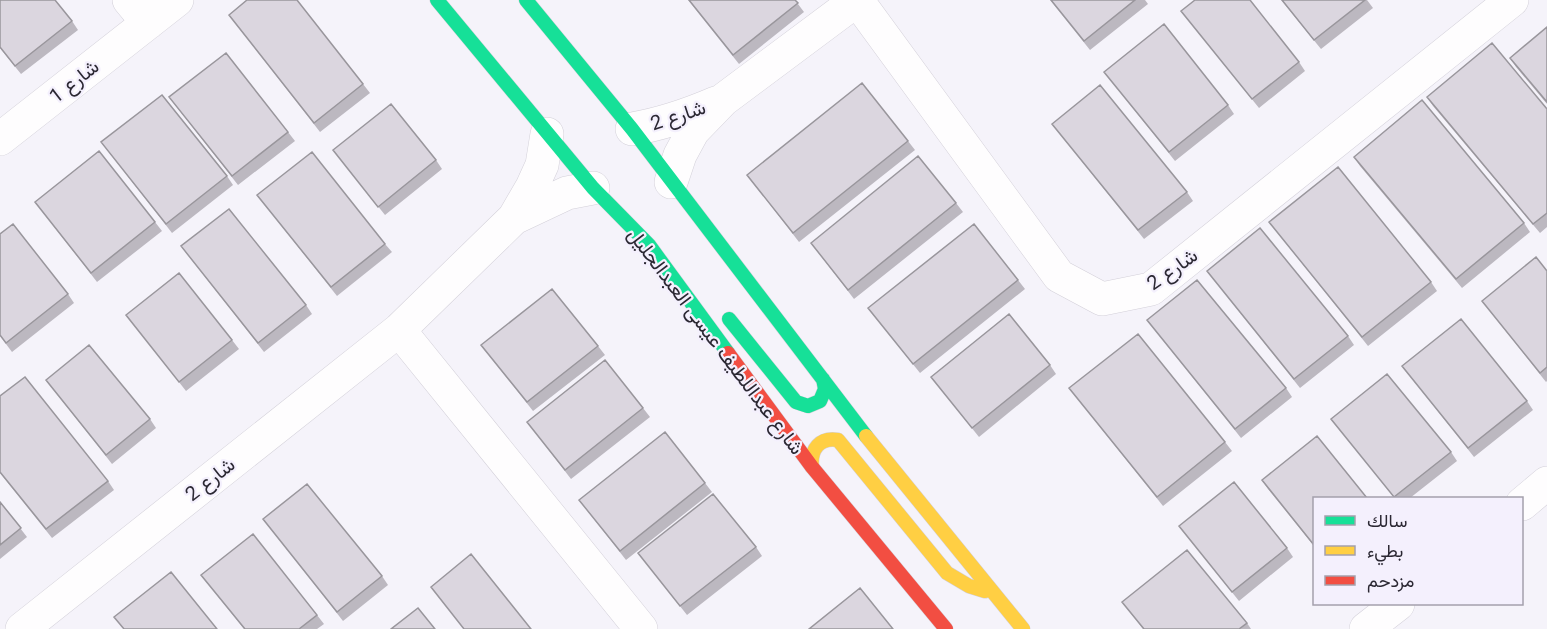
<svg xmlns="http://www.w3.org/2000/svg" width="1547" height="629" viewBox="0 0 1547 629" font-family="Roboto,Vazirmatn,sans-serif">
	<style>
		.lines { fill: none; stroke-linecap: round; stroke-linejoin: round }
		.street-casing { stroke: #d3d0d9; stroke-width: 34 }
		.fast-casing { stroke: #d3d0d9; stroke-width: 15 }
		.slow-casing { stroke: #d3d0d9; stroke-width: 15 }
		.jam-casing { stroke: #d3d0d9; stroke-width: 15 }
		.street { stroke: #fefdfe; stroke-width: 33 }
		.fast { stroke: #16e098; stroke-width: 14 }
		.slow { stroke: #ffcf43; stroke-width: 14 }
		.jam { stroke: #f24e42; stroke-width: 14 }
		.wall { fill: #bcb8c0 }
		.building { fill: #dbd6df; stroke: #99969c; stroke-width: 1.5 }
		.labels { text-anchor: middle; dominant-baseline: central; stroke-width: 4.5; stroke-linejoin: round; paint-order: stroke }
		.street-label { font-size: 20px; fill: #2b2833; stroke: #f4f0fd }
	</style>
	<rect width="100%" height="100%" fill="#f5f3fa"/>
	<g class="lines">
		<g class="street-casing">
			<path id="street" d="M129,0L148,23
				M857,0L1059,276L1102,299L1151,289L1512,0
				M632,129C662,124 688,115 716,103
				M0,139L177,0
				M671,182L680,155L693,131L723,100L857,0
				M514,218L567,193L593,188
				M399,330L641,629
				M1522,504L1547,483
				M22,629L399,330L514,218L532,187L542,165L547,134
				M1366,629L1398,604"/>
		</g>
		<g class="fast-casing">
			<path id="fast" d="M437,0L593,188L649,245L728,353
				M526,0L632,129L866,436
				M729,319L796,402L808,406L820,401L825,389L823,379"/>
		</g>
		<g class="slow-casing">
			<path id="slow" d="M866,436L1023,629
				M812,467C810,449 820,437 838,440L947,573L969,586L985,591"/>
		</g>
		<g class="jam-casing">
			<path id="jam" d="M728,353L812,467L946,629"/>
		</g>
		<use href="#street" class="street"/>
		<use href="#fast" class="fast"/>
		<use href="#slow" class="slow"/>
		<use href="#jam" class="jam"/>
	</g>
	<path class="wall" d="M0,0L72,21L78,30L21,74L0,48Z
		M688,0H795L804,12L739,64Z
		M1050,0H1145L1148,4L1090,50Z
		M1281,0H1367L1373,8L1321,49Z
		M1181,11L1299,62L1305,71L1259,108Z
		M229,15L363,84L370,93L320,132Z
		M1547,27V104L1516,67L1510,58Z
		M1104,72L1228,105L1234,114L1175,161Z
		M169,97L288,132L295,141L238,185Z
		M1427,97L1547,109V227L1540,233L1433,106Z
		M1052,124L1187,192L1193,201L1144,239Z
		M908,141L915,150L799,242L747,175Z
		M101,142L227,176L233,185L172,233Z
		M333,150L436,160L442,169L385,215Z
		M1354,157L1524,223L1530,232L1462,288L1360,166Z
		M257,195L385,244L392,252L337,296Z
		M35,202L155,222L162,231L97,282Z
		M956,203L963,212L854,299L811,243Z
		M1269,222L1431,282L1437,291L1368,346Z
		M0,234L68,294L74,303L12,352L0,336Z
		M181,246L306,305L312,314L264,352Z
		M1207,271L1348,336L1354,345L1300,388Z
		M1547,271V381L1546,382L1482,301Z
		M1018,280L1025,289L920,373L868,308Z
		M126,315L232,340L239,349L186,391Z
		M1147,320L1286,388L1292,397L1241,438Z
		M481,345L598,346L605,355L533,411Z
		M1050,365L1056,374L979,437L931,377Z
		M1402,366L1527,401L1533,410L1474,457Z
		M46,380L150,419L156,428L112,464Z
		M1069,388L1225,442L1232,451L1163,506Z
		M0,396L108,481L114,490L52,538L0,473Z
		M643,408L650,417L571,479L527,422Z
		M1331,419L1451,452L1457,461L1410,498H1395Z
		M1262,480L1314,498V546L1268,489Z
		M705,483L712,492L626,560L579,500Z
		M0,502L27,537L0,559Z
		M263,519L382,576L388,585L343,621Z
		M1179,526L1287,548L1293,557L1239,601Z
		M756,547L762,556L687,615L638,553Z
		M201,575L317,615L324,624L317,629H244Z
		M1122,602L1247,623L1251,629H1143Z"/>
	<path class="building" d="M0,0H55L72,21L15,66L0,47Z
		M247,0H297L363,84L314,123L229,15Z
		M689,0H795L798,3L733,55Z
		M1051,0H1135L1084,41Z
		M1195,0H1250L1299,62L1252,99L1181,11Z
		M1282,0H1365L1314,40Z
		M1164,24L1228,105L1169,152L1104,72Z
		M1547,27V102L1510,58Z
		M1492,43L1547,109V213L1533,224L1427,97Z
		M226,53L288,132L232,176L169,97Z
		M862,83L908,141L793,233L747,175Z
		M1100,85L1187,192L1138,230L1052,124Z
		M162,95L227,176L166,224L101,142Z
		M1422,100L1524,223L1456,279L1354,157Z
		M391,104L436,160L378,207L333,150Z
		M99,151L155,222L91,273L35,202Z
		M312,152L385,244L331,287L257,195Z
		M918,156L956,203L848,290L811,243Z
		M1338,167L1431,282L1362,337L1269,222Z
		M229,209L306,305L258,343L181,246Z
		M13,224L68,294L6,343L0,335V234Z
		M974,224L1018,280L913,364L868,308Z
		M1260,228L1348,336L1294,379L1207,271Z
		M1536,257L1547,271V367L1540,373L1482,301Z
		M179,273L232,340L179,382L126,315Z
		M1197,280L1286,388L1235,429L1147,320Z
		M552,289L598,346L527,402L481,345Z
		M1009,314L1050,365L972,428L931,377Z
		M1461,319L1527,401L1468,448L1402,366Z
		M1138,334L1225,442L1157,497L1069,388Z
		M89,345L150,419L106,455L46,380Z
		M605,360L643,408L565,470L527,422Z
		M1387,374L1451,452L1394,497L1331,419Z
		M25,377L108,481L46,529L0,472V396Z
		M665,432L705,483L620,551L579,500Z
		M1317,436L1367,498H1314V545L1262,480Z
		M1234,482L1287,548L1232,592L1179,526Z
		M307,484L382,576L337,612L263,519Z
		M713,494L756,547L680,606L638,553Z
		M0,502L21,528L0,545Z
		M253,534L317,615L299,629H245L201,575Z
		M1187,550L1247,623L1239,629H1144L1122,602Z
		M471,554L531,629H464L431,587Z
		M171,572L217,629H124L114,617Z
		M860,588L893,629H809Z
		M418,608L435,629H391Z"/>
	<g class="labels">
		<g class="street-label">
			<text transform="translate(74 81) rotate(-38)">شارع 1</text>
			<text transform="translate(678 115) rotate(-18)">شارع 2</text>
			<text transform="translate(1172 269) rotate(-35)">شارع 2</text>
			<text transform="translate(716 341) rotate(53)">شارع عبداللطيف عيسى العبدالجليل</text>
			<text transform="translate(210 479) rotate(-38)">شارع 2</text>
		</g>
	</g>
	<rect x="1313" y="497" width="210" height="108" fill="#f4f0fd" stroke="#a4a0ac" stroke-width="1.5"/>
	<rect x="1325" y="516" width="30" height="9" fill="#16e098" stroke="#a4a0ac" stroke-width="1.5"/>
	<text x="1367" y="527" font-size="18" fill="#2b2833">سالك</text>
	<rect x="1325" y="546" width="30" height="9" fill="#ffcf43" stroke="#a4a0ac" stroke-width="1.5"/>
	<text x="1367" y="557" font-size="18" fill="#2b2833">بطيء</text>
	<rect x="1325" y="576" width="30" height="9" fill="#f24e42" stroke="#a4a0ac" stroke-width="1.5"/>
	<text x="1367" y="587" font-size="18" fill="#2b2833">مزدحم</text>
</svg>
